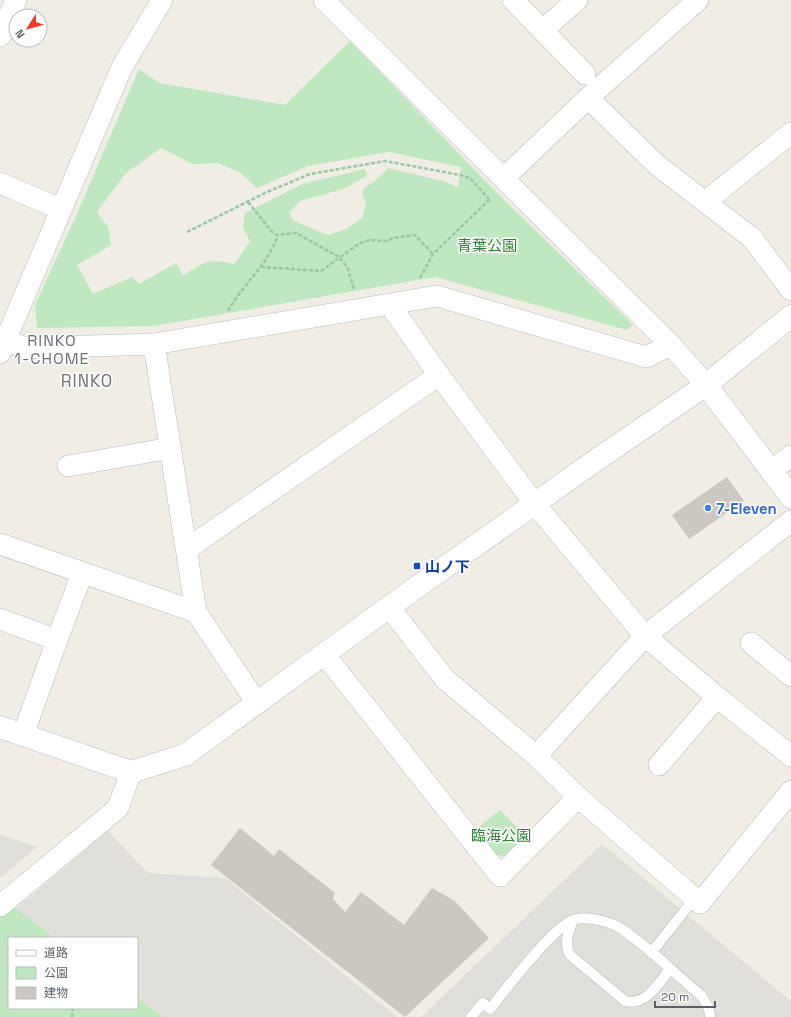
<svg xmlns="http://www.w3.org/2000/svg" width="791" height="1017" viewBox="0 0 791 1017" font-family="'Space Grotesk','Noto Sans JP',sans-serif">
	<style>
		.industrial { fill: #e0dfd9 }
		.green { fill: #bfe8c0; fill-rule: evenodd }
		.building { fill: #cbc8c1 }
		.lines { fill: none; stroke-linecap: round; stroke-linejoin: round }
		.lane-casing { stroke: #b7babf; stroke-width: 11 }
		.street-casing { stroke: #b7babf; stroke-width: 22 }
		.secondary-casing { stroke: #b8bbc1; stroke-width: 23 }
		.path { stroke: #97c7a6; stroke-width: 2.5; stroke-dasharray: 4 2; stroke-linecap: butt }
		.lane { stroke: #fff; stroke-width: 10 }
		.street { stroke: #fff; stroke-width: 21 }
		.secondary { stroke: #fff; stroke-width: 22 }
		.shop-dot { fill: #3f7fe0; stroke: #fff; stroke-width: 1.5 }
		.transit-dot { fill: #1a4fb4; stroke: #fff; stroke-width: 1.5 }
		.labels { text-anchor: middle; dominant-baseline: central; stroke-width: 3; stroke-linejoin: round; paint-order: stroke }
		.park-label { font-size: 15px; fill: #2f8235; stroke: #fff }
		.shop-label { font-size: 15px; font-weight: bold; fill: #366cbe; stroke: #fff; text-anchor: start }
		.transit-label { font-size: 15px; font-weight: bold; fill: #164399; stroke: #fff; text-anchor: start }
		.neighbourhood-label { font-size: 16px; letter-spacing: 1px; fill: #6d7278; stroke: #fff }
		.quarter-label { font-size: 17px; letter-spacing: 1px; fill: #6d7278; stroke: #fff }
	</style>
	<rect width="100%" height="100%" fill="#f0ede4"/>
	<path class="industrial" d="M108,831L148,873L225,878L397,1017H163L137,998V938H55L16,909Z
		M0,834L37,847L0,878Z
		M602,844L791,1001V1017H421Z"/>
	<path class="green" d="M350,41L502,198L633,325L627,330L435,277L154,326L37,328L35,305L76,216L139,69L160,83L285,105ZM161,148L192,164L218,163L239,172L257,188L308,166L389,152L461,167L458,187L443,181L388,168L376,180L364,188L362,195L366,202L362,218L346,229L328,235L294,221L289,213L300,201L343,189L367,176L365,169L302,184L245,213L243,227L250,242C243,249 241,257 234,264C207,258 206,262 183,275L176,263L139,284L132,277L93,294L77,265L111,245L108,227L97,212L126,173Z
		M500,810L525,835L505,856L495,855L475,830Z
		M6,901L55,938H9V1008H137V998L163,1017H0V906Z"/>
	<path class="building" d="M727,477L744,501L689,539L672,515Z
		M240,828L274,856L279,849L335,893L333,899L345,912L361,892L404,925L432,888L455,901L489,938L405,1017L211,865Z"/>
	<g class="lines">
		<g class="lane-casing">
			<path id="lane" d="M573,920C568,932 564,943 570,955L625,1001C646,1006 658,984 670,969
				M651,953L694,899
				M471,1017L483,1003L490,1009C506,989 552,928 573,920C586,915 612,922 623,930C651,949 676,975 702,996L709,1009L710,1017"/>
		</g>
		<g class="street-casing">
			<path id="street" d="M324,0L671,345L706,385
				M513,0L585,74
				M543,30L577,0
				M0,36L16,0
				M588,98L657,165L752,238L791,290
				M504,178L588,98L698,0
				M0,183L60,209
				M705,202L791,133
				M390,305L439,375
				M0,339L26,348L154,344L437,296L646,357L671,345
				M154,344L196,612L257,703
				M0,353L122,67L162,0
				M68,466L171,448
				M771,471L791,456
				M0,544L196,612
				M187,549L439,375L534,503L645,636L717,697L791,756
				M389,607L445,679L536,756L578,797L700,903L791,791
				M0,619L57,640L23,735
				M57,640L82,574
				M751,643L791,676
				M324,654L500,876L578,797
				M536,756L645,636L791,521
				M659,765L717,697
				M0,906L118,808L131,772"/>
		</g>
		<g class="secondary-casing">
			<path id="secondary" d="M706,385L791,497
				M0,727L131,772L185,755L389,607L589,465L706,385L791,316"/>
		</g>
		<path class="path" d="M248,202L273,233L278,235L296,233L339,257L347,267L354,289
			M187,232L267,192L310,174L385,161L460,175L470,178L489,199
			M261,267L321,271L360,243L370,240L387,241L393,238L415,235L433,254
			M420,278L433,254L490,199
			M228,311C243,284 268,265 278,235
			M72,1017L73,1008"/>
		<use href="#lane" class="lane"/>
		<use href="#street" class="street"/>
		<use href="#secondary" class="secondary"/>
	</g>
	<circle class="shop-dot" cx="708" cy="508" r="4"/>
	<rect class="transit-dot" x="413" y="562" width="8" height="8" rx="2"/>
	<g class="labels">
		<g class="park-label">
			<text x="487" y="245">青葉公園</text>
			<text x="501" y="835">臨海公園</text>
		</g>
		<g class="shop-label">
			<text x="716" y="508">7-Eleven</text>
		</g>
		<g class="transit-label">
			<text x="425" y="566">山ノ下</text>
		</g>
		<g class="neighbourhood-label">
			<text x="52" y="340">RINKO<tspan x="52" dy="18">1-CHOME</tspan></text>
		</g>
		<g class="quarter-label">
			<text x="87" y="381">RINKO</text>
		</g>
	</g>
	<rect x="8" y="937" width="130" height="72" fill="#ffffff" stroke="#bebfc2"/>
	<rect x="16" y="950" width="20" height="6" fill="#ffffff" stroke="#bebfc2"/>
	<text x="44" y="957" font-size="12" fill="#5c6066">道路</text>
	<rect x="16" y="967" width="20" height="12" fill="#bfe8c0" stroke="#bebfc2"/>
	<text x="44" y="977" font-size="12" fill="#5c6066">公園</text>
	<rect x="16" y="987" width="20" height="12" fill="#cbc8c1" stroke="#bebfc2"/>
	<text x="44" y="997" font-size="12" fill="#5c6066">建物</text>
	<g transform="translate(28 28) rotate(234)"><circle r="19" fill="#ffffff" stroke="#bebfc2"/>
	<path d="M0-3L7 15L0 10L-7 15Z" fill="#f33c27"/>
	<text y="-6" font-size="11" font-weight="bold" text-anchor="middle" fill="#5c6066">N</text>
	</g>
	<path d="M655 1001v6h60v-6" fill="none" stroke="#5c6066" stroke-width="2"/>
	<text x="661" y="1001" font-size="12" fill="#5c6066" stroke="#ffffff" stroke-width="3" paint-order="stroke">20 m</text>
</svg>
